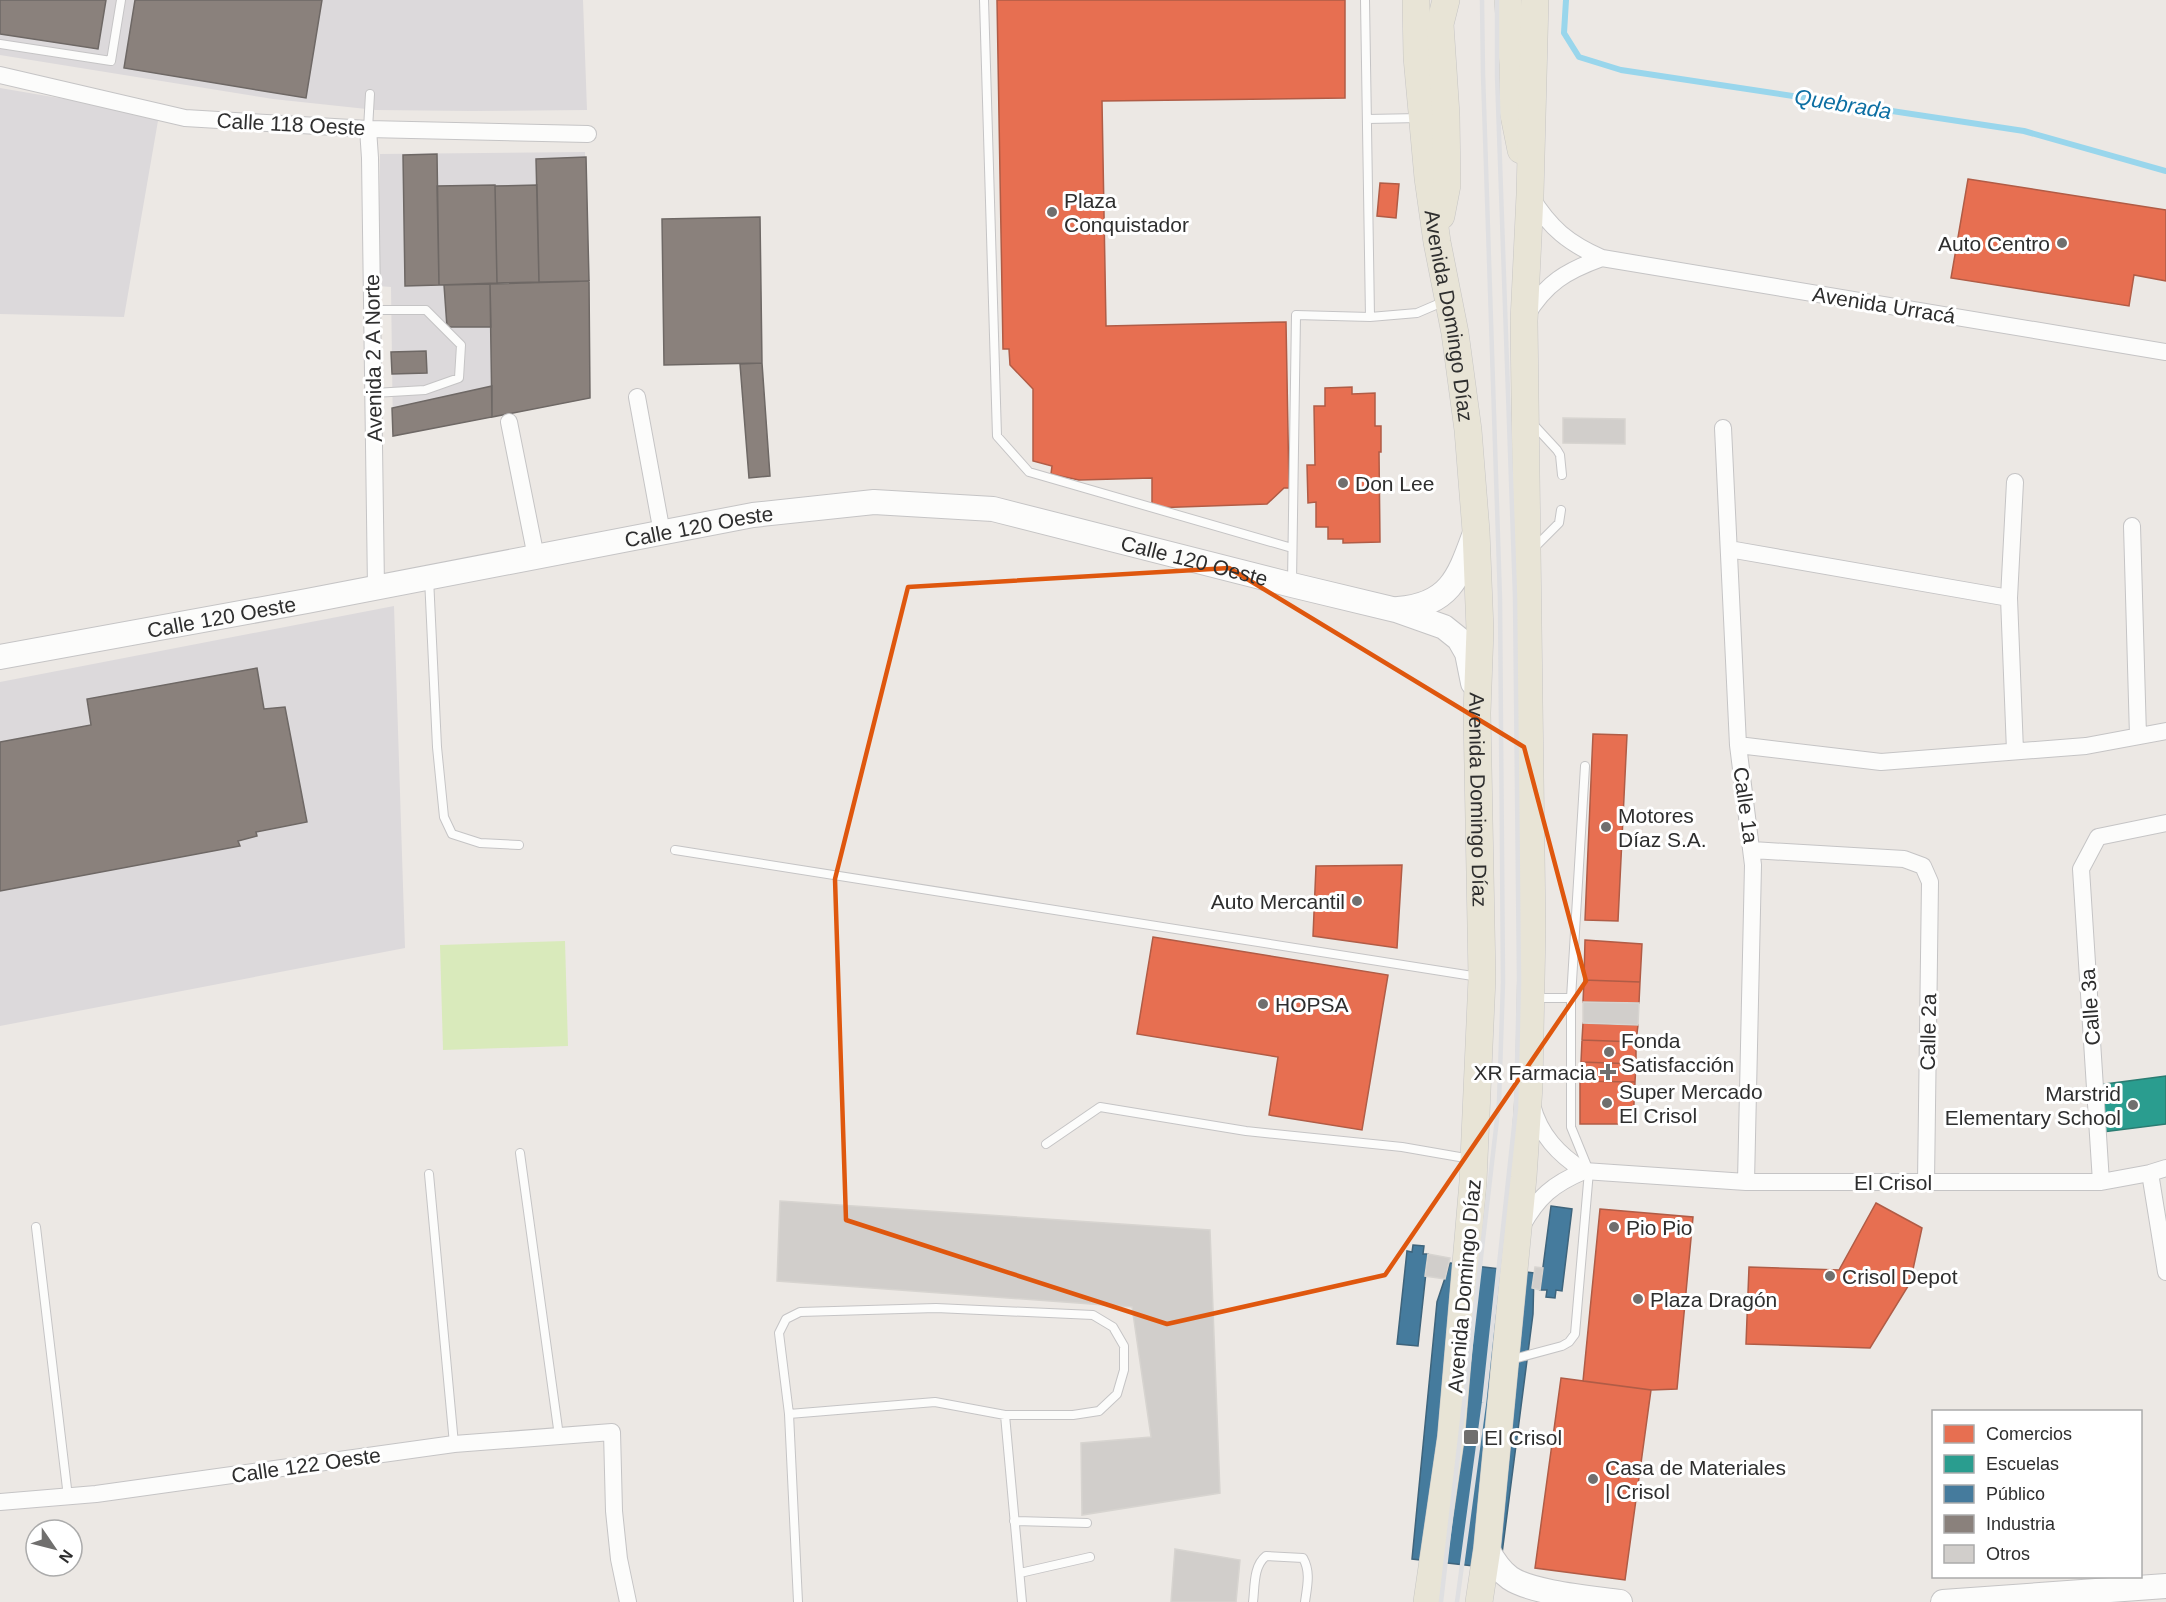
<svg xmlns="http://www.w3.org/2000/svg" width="2166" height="1602" viewBox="0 0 2166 1602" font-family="Helvetica,sans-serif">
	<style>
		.industrial { fill: #dcd9db }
		.pitch { fill: #d9eabb }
		.shops { fill: #e76f51; stroke: #b05c46; stroke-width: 1.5 }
		.schools { fill: #2a9d8f; stroke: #2b7c72; stroke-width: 1.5 }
		.public { fill: #457b9d; stroke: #3e647c; stroke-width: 1.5 }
		.industry { fill: #8a817c; stroke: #6e6865; stroke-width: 1.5 }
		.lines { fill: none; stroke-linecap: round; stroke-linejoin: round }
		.stream { stroke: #99d6ec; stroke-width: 6 }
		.building { fill: #d1cecb; stroke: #d7d4d0; stroke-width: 1.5 }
		.lane-casing { stroke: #c5c4c5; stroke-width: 10 }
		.street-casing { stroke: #c5c4c5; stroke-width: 18 }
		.secondary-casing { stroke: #c5c4c5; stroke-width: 26 }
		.primary-casing { stroke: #c6c5c4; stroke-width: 28 }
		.lane { stroke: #fcfcfb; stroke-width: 8 }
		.street { stroke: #fcfcfb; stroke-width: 16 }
		.secondary { stroke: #fcfcfb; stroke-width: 24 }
		.primary { stroke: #e8e4d6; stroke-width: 27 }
		.rail { stroke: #dfdfe1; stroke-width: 4.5 }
		.marked { fill: none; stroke: #df570e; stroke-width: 4.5; stroke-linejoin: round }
		.poi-dot { fill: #706f6e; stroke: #fff; stroke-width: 2 }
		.labels { text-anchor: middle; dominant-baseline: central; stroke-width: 6; stroke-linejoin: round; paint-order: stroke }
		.street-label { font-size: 21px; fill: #2e2e2e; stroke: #fff }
		.poi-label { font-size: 21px; fill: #2e2e2e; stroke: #fff; text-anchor: start }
		.water-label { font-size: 22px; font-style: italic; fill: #0d6fa3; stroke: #fff }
	</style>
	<rect width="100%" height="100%" fill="#ece8e4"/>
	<path class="industrial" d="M0,0H583L587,110L473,111L376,110L273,99L0,55Z
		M0,88L159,115L124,317L0,314Z
		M585,152L590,398L393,436L391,287L378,286L380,154Z
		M394,606L405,948L0,1026V682Z"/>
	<path class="pitch" d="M565,941L568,1046L443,1050L440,945Z"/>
	<path class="shops" d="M997,0H1345V98L1102,101L1106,326L1286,322L1289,488H1284L1267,504L1152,508V478L1079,480L1051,474L1052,466L1033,461V389L1010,365L1009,349H1003Z
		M1968,179L2166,210V281L2134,275L2129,306L1951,278Z
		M1380,183L1399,184L1396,218L1377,216Z
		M1352,387V394L1375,393V426H1381V452H1379L1380,542L1343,543V539H1328V527H1316V502L1308,503L1307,465H1315L1314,406H1325V388Z
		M1593,734L1627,735L1618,921L1585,920Z
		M1402,865L1397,948L1313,936L1316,866Z
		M1153,937L1388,975L1362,1130L1269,1115L1278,1057L1137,1034Z
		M1585,940L1642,944L1640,982L1584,980Z
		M1584,980L1640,982L1639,1003L1583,1002Z
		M1583,1023L1638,1025L1636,1042L1582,1040Z
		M1582,1040L1636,1042V1064L1581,1062Z
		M1581,1062L1636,1064L1635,1082L1580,1081Z
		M1580,1081L1635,1082L1633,1124H1580Z
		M1876,1203L1922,1228L1910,1283L1870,1348L1746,1344L1749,1267L1839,1270Z
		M1600,1209L1693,1217L1677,1389L1651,1390L1583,1381Z
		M1561,1378L1651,1390L1625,1580L1535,1568Z"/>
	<path class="schools" d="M2166,1076V1124L2103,1132L2098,1085Z"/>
	<path class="public" d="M1551,1206L1572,1209L1562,1291L1556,1290L1555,1298L1546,1297L1547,1290H1540Z
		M1413,1245L1424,1246L1423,1254H1428L1418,1346L1397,1344L1407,1251L1412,1252Z
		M1450,1263L1534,1273L1533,1314L1500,1569L1412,1559L1437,1302Z"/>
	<path class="industry" d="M0,0H106L98,49L0,34Z
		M135,0H322L306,98L124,68Z
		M437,154L439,285L405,286L403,155Z
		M586,157L589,281L539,282L536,159Z
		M495,185L497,283L439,285L437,186Z
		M537,185L539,282L497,283L495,186Z
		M760,217L762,363L664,365L662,219Z
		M589,281L590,398L492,417L490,284Z
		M490,284L491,327H447L444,285Z
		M426,351L427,373L392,374L391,352Z
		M762,363L770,476L749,478L740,364Z
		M492,386V417L393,436L392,408Z
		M257,668L264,709L285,707L307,822L256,832L257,836L238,841L240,846L0,891V742L91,725L87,699Z"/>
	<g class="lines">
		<path class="stream" d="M1566,0L1564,33L1579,57L1621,70L2024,131L2166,171"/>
	</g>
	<path class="building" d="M1563,418L1625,419V444L1563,443Z
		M1583,1002L1639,1003L1638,1025L1583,1023Z
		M780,1201L1210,1230L1220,1493L1082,1515L1081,1443L1151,1437L1132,1307L777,1281Z
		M1428,1254L1450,1258L1445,1279L1425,1276Z
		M1535,1267L1543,1268L1540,1290L1532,1288Z
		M1175,1549L1240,1560L1236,1602H1171Z"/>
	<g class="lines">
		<g class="lane-casing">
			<path id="lane" d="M984,0L997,436L1029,472L1292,548
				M1365,0L1370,317
				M0,44L111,61L121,0
				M1367,119L1420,118
				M368,129L370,94
				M373,310H426L461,345L459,378L425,390L374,393
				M1532,423L1557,450L1560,455L1562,475
				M1533,549L1559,523L1561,510
				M429,578L437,747L444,817L452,834L480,843L519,845
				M1292,582L1296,315L1370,317L1417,313L1445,301
				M675,850L1479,977
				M1536,998H1571
				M1046,1144L1100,1107L1246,1131L1402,1147L1471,1159
				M520,1153L559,1436
				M429,1174L454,1444
				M36,1227L68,1497
				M1510,1360L1562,1346L1569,1342L1575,1334L1589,1171L1571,1127V998L1585,766
				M789,1414L935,1402L1005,1415H1073L1099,1411L1117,1394L1124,1370V1346L1113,1327L1093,1315L936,1308L800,1312L786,1319L779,1333L789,1414L798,1602
				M1005,1415L1022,1602
				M1014,1521L1087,1523
				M1020,1573L1090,1557
				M1253,1602C1255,1587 1253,1566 1266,1556L1303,1558C1311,1572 1307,1587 1305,1602"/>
		</g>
		<g class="street-casing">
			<path id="street" d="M0,75L185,118L368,129L588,134
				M368,129L370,158L376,588
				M1531,197C1550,228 1568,243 1602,258L2166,352
				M1526,316C1546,283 1566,271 1602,258
				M637,397L662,533
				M509,422L536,557
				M1723,428L1738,745L1753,865L1746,1182
				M2132,526L2138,736
				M1729,549L2009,598
				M1738,745L1881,762L2086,746L2166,731
				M2015,751L2009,598L2015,482
				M1752,850L1904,859L1923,866L1930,882L1926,1182
				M1532,1105C1540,1135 1558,1154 1584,1171
				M2150,1173L2166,1272
				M2101,1182L2081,869L2098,837L2166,823
				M1522,1226C1538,1197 1553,1184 1584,1171L1746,1182H2101L2150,1173L2166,1168
				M0,1502L96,1494L454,1444L612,1432L614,1511L619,1559L628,1602"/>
		</g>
		<g class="secondary-casing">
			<g id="secondary">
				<path d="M1398,609C1450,605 1459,577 1475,533"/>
				<path id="s1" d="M0,657L307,601L753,515L874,502L993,509L1292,585L1396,610L1444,627L1459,639L1467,653L1473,683"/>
				<path d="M1487,1549C1493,1560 1500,1571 1510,1578C1532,1593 1592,1598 1620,1602"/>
				<path d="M1943,1602L2166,1586"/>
			</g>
		</g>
		<g class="primary-casing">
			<g id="primary">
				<path id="s2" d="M1416,0L1417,57L1428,178L1437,242L1455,333L1468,430L1476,531L1480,630L1477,713L1482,978L1473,1182L1451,1437L1427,1602"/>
				<path d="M1508,0L1513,64V110L1521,150"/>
				<path d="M1441,216L1447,185L1446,115L1440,24L1446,0"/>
				<path d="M1479,1602L1487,1549L1523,1177L1529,1086L1532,928L1524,321L1530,195L1535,0"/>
			</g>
		</g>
		<use href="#lane" class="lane"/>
		<use href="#street" class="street"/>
		<use href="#secondary" class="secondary"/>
		<use href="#primary" class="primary"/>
		<path class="rail" d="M1441,1602L1499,1102L1503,982L1500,599L1483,74L1482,0
			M1457,1602L1484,1403L1516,1108L1519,982L1515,596L1497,75V0"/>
	</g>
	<path class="marked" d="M1229,568L1524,747L1586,981L1385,1275L1167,1324L846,1220L835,879L908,587Z"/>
	<g class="poi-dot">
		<circle cx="1052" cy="212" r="6"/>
		<circle cx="2062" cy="243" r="6"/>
		<circle cx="1343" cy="483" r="6"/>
		<circle cx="1606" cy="827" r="6"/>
		<circle cx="1357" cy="901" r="6"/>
		<circle cx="1263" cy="1004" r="6"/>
		<circle cx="1609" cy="1052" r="6"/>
		<path d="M1605 1063h6v6h6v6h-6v6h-6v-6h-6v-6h6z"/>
		<circle cx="1607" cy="1103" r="6"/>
		<circle cx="2133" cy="1105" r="6"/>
		<circle cx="1614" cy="1227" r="6"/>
		<circle cx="1830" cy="1276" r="6"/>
		<circle cx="1638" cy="1299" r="6"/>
		<rect x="1463" y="1429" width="16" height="16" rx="3"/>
		<circle cx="1593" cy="1479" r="6"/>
	</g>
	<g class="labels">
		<g class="street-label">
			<text transform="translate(291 124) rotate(3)">Calle 118 Oeste</text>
			<text transform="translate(1884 305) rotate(9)">Avenida Urracá</text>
			<text stroke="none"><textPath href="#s2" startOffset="318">Avenida Domingo Díaz</textPath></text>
			<text transform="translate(373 358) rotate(-91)">Avenida 2 A Norte</text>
			<text stroke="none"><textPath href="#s1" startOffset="711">Calle 120 Oeste</textPath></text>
			<text stroke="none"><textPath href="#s1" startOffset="1215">Calle 120 Oeste</textPath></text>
			<text stroke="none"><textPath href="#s1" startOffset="225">Calle 120 Oeste</textPath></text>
			<text stroke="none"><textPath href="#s2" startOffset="804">Avenida Domingo Díaz</textPath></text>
			<text transform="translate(1746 805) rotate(82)">Calle 1a</text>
			<text transform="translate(2090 1007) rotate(-94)">Calle 3a</text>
			<text transform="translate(1928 1032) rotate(-89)">Calle 2a</text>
			<text x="1893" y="1182">El Crisol</text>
			<text transform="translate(1464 1286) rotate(-85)">Avenida Domingo Díaz</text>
			<text transform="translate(306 1465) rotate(-8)">Calle 122 Oeste</text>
		</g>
		<g class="poi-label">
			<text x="1064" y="200">Plaza<tspan x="1064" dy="24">Conquistador</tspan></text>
			<text x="2050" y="243" text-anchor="end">Auto Centro</text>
			<text x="1355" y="483">Don Lee</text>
			<text x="1618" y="815">Motores<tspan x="1618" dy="24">Díaz S.A.</tspan></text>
			<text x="1345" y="901" text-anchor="end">Auto Mercantil</text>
			<text x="1275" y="1004">HOPSA</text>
			<text x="1621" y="1040">Fonda<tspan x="1621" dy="24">Satisfacción</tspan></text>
			<text x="1596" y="1072" text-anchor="end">XR Farmacia</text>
			<text x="1619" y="1091">Super Mercado<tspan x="1619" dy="24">El Crisol</tspan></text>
			<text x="2121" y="1093" text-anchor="end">Marstrid<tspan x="2121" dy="24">Elementary School</tspan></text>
			<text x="1626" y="1227">Pio Pio</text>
			<text x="1842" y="1276">Crisol Depot</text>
			<text x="1650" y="1299">Plaza Dragón</text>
			<text x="1484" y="1437">El Crisol</text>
			<text x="1605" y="1467">Casa de Materiales<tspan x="1605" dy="24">| Crisol</tspan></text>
		</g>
		<g class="water-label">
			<text transform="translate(1843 104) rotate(9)">Quebrada</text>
		</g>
	</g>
	<rect x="1932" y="1410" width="210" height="168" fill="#ffffff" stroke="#ababab" stroke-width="1.5"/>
	<rect x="1944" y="1425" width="30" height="18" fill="#e76f51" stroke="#ababab" stroke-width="1.5"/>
	<text x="1986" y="1440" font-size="18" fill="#2e2e2e">Comercios</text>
	<rect x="1944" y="1455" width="30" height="18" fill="#2a9d8f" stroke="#ababab" stroke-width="1.5"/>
	<text x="1986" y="1470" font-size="18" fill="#2e2e2e">Escuelas</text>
	<rect x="1944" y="1485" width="30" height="18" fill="#457b9d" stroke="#ababab" stroke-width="1.5"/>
	<text x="1986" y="1500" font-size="18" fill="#2e2e2e">Público</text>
	<rect x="1944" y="1515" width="30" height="18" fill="#8a817c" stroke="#ababab" stroke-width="1.5"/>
	<text x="1986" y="1530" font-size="18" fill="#2e2e2e">Industria</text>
	<rect x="1944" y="1545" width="30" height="18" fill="#d1cecb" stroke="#ababab" stroke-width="1.5"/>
	<text x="1986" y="1560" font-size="18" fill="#2e2e2e">Otros</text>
	<g transform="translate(54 1548) rotate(125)"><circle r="28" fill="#ffffff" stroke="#ababab" stroke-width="1.5"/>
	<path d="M0-4.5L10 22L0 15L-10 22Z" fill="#706f6e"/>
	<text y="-9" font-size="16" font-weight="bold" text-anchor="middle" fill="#2e2e2e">N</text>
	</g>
</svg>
